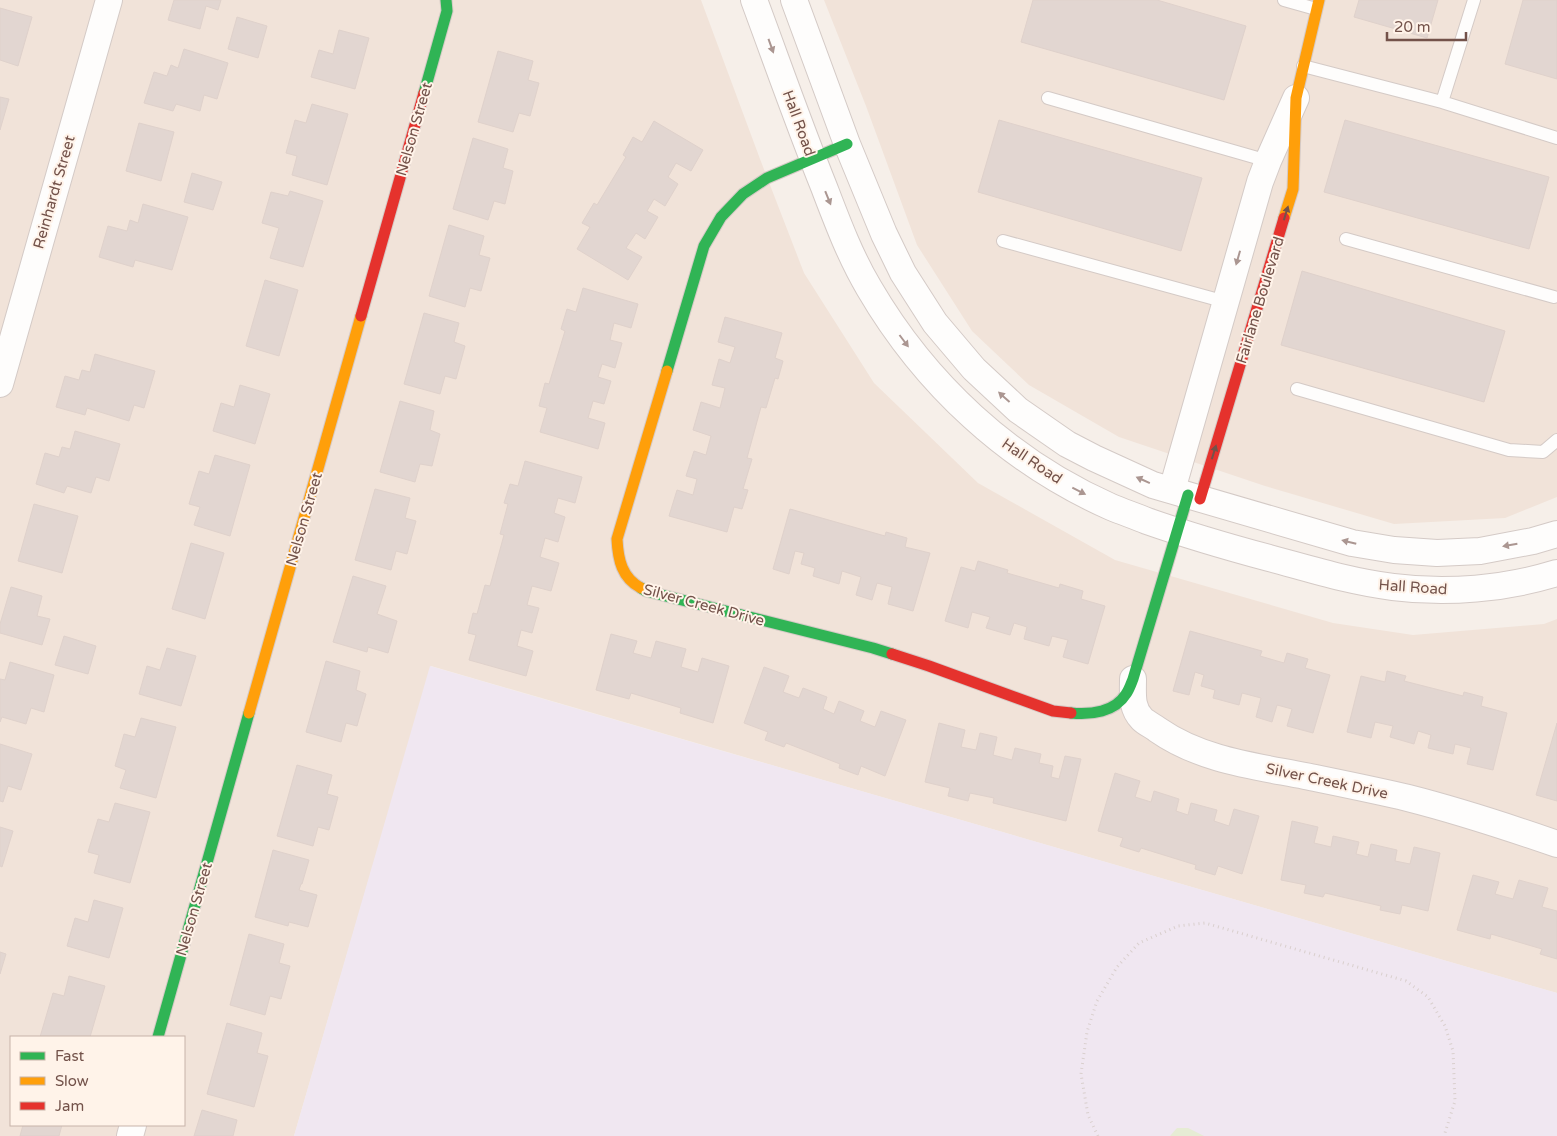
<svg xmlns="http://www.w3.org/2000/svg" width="1557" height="1136" viewBox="0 0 1557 1136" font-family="'Varela Round',sans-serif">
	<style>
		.residential { fill: #f1e3d9; fill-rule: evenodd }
		.education { fill: #f0e7f1 }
		.green { fill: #e6ecd4 }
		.building { fill: #e2d6d1; stroke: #dfd1cb }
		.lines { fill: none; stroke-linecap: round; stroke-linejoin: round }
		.lane-casing { stroke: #d4cac6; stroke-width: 14 }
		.street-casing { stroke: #d4cac6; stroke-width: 28 }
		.fast-casing { stroke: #d5cac6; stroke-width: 13 }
		.slow-casing { stroke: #d5cac6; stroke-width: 13 }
		.jam-casing { stroke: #d5cac6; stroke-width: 13 }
		.path { stroke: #d9cfcd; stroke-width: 3; stroke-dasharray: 1 4; stroke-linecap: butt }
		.lane { stroke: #fefdfc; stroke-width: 12 }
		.street { stroke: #fefdfc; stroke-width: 26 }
		.fast { stroke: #30b455; stroke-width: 11 }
		.slow { stroke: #ff9f0a; stroke-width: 11 }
		.jam { stroke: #e5322d; stroke-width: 11 }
		.oneway { fill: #ab9691 }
		.oneway2 { fill: #73524a }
		.labels { text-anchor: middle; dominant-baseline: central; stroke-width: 4; stroke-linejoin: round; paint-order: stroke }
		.street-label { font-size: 15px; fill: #73524a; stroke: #fff3e9 }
	</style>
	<rect width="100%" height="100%" fill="#f6efe9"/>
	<path class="residential" d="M0,0H701L760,159L804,273L874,383L978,483L1115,560L1333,623L1413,635L1544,624L1557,619V993L431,666L294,1136H0ZM11,1037H184V1125H11Z
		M824,0H1557V497L1505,518L1394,524L1265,486L1119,437L1029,385L972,331L917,245L866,106Z"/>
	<path class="education" d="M430,666L1557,993V1136H294Z"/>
	<path class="green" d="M1177,1128H1188L1204,1136H1170Z"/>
	<path class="building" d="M174,0H221L218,10L206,6L200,29L168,20Z
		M1033,0H1157L1246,26L1224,100L1021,42Z
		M1359,0H1438L1427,38L1354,17Z
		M1523,0H1557V79L1505,64Z
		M0,8L32,17L18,66L0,60Z
		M237,17L267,26L258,58L228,49Z
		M339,30L369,38L355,89L311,77L319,50L333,54Z
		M184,49L228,63L217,99L204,95L200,111L176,104L173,111L144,103L154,72L167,76L171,65L178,68Z
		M498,51L533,61L528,80L539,83L530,116L519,113L513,132L478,122Z
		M0,97L9,99L0,130Z
		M312,104L348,114L327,185L292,175L297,156L286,153L295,120L306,123Z
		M999,120L1202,178L1181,251L978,192Z
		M1345,120L1549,177L1529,249L1324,192Z
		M654,121L703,150L691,171L676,163L668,177L678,184L665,206L654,199L647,211L658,217L645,239L636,233L626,248L642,257L628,280L577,249L590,227L582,223L594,203L597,205L626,157L623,155L633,137L642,142Z
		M139,123L174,132L161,181L126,171Z
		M473,138L508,149L503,168L513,171L505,204L494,201L488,220L453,209Z
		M192,173L222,182L213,210L184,202Z
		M290,191L323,201L303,267L270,258L279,228L262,223L271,192L288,196Z
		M143,204L188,217L172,270L135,260L133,267L99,257L108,226L127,231L130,220L138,223Z
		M449,225L484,236L479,255L490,258L481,291L470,288L465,307L429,296Z
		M1302,271L1505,331L1484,402L1281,345Z
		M265,280L298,290L279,356L246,346Z
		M583,288L638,304L631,328L614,323L610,340L622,343L615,368L602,364L598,377L611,381L604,404L593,401L588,418L605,423L598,449L540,432L547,408L539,406L545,383L549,384L565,331L561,329L567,309L576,312Z
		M424,313L459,323L454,342L465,346L456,379L445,376L440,394L404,384Z
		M725,317L782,333L775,358L783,361L778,379L775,378L766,408L761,407L747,458L752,459L743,489L748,490L742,509L734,507L727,532L669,516L677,490L693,495L697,479L686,476L694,451L706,455L711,436L693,430L701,402L720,408L725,388L712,385L719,359L730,363L735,347L718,342Z
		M95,354L155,371L144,408L134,405L129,421L87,408L85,415L56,407L65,376L79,380L82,370L90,372Z
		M240,385L270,394L255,444L213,431L221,403L234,407Z
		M400,401L434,411L430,430L440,434L432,466L420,464L415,482L380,472Z
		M75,431L120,444L109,481L96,477L91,493L67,486L64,493L36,484L45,453L59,457L62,447L70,449Z
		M215,455L250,465L230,536L194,525L200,507L189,504L199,471L209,474Z
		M525,461L582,477L575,503L558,498L554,513L565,517L558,542L545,538L540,557L559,563L551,591L532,586L527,605L539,608L532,633L521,630L517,646L533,651L526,676L469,660L476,635L468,633L473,613L477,614L485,585L490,586L504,535L500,534L508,504L504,503L510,484L518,486Z
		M375,489L410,498L405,518L416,521L407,554L396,551L391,570L355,560Z
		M34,504L78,516L62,573L18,561Z
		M790,509L885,536L886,532L907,538L905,547L930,553L913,611L888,604L892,587L877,583L872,600L856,595L861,577L842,571L839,584L813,576L815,568L801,564L804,553L795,551L789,574L773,569Z
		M191,543L224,553L205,619L172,609Z
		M978,561L1008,570L1007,573L1059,588L1060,584L1083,591L1081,599L1105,606L1088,664L1063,657L1068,640L1052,636L1049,646L1024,639L1027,627L1014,623L1010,635L986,628L990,617L972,612L968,628L945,621L961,567L975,571Z
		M353,576L386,586L377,614L397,621L388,653L368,647L367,652L333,642Z
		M11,587L42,596L37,616L50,619L42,645L0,633V624Z
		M1190,631L1262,651L1260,656L1284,663L1287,653L1308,659L1305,668L1330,675L1313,733L1287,726L1292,709L1277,705L1272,722L1256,717L1261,698L1242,693L1239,705L1213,698L1215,690L1201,686L1204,675L1195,672L1189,695L1173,691Z
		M611,634L637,641L633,653L651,658L656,641L686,649L681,667L698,672L702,658L729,666L713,723L680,713L681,708L631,693L629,699L596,690Z
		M64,636L96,646L88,674L55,665Z
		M167,648L196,656L181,706L139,694L147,666L160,670Z
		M326,661L360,671L356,690L366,694L357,726L346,723L341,742L306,732Z
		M10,662L54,675L44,712L31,708L26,724L2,717L0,722V679L5,680Z
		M764,667L789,676L783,692L799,698L803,688L827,697L823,709L834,714L839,701L864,711L860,721L875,727L881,711L906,720L885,776L861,766L858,775L839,768L840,764L786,743L784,747L765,740L768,732L744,723Z
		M1387,671L1406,676L1404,681L1463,696L1464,692L1483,697L1481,706L1507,713L1493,770L1467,764L1471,748L1455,744L1453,754L1428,748L1431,735L1418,731L1414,744L1390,737L1393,726L1375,722L1371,738L1347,732L1361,676L1385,682Z
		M141,718L176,727L156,798L120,788L126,770L115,766L124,734L135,737Z
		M939,723L965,730L961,747L976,750L980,733L997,737L993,755L1012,760L1015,748L1041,754L1039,763L1053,766L1051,777L1059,779L1065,756L1081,759L1066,821L993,803L994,798L970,793L968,801L948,796L950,788L925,782Z
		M1557,723V801L1536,795Z
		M0,744L32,754L21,790L8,786L3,802L0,801Z
		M297,765L332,775L327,794L338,797L329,830L318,827L313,846L277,836Z
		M1115,773L1140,781L1135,797L1151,802L1154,791L1179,799L1176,811L1188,815L1191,803L1217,810L1214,821L1229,826L1234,809L1259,816L1242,874L1218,866L1215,875L1195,869L1196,865L1141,848L1139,852L1120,846L1123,838L1098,831Z
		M115,803L150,812L130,883L94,873L99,855L88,852L98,819L109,822Z
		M1292,821L1318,827L1314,843L1331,847L1333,836L1359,842L1356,854L1368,857L1371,844L1397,850L1395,861L1410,864L1414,847L1440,853L1428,911L1402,905L1400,914L1380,910L1381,906L1325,893L1323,897L1304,893L1306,885L1281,880Z
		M0,827L13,831L2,867L0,866Z
		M273,850L309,860L302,884H301L299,890L317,895L308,927L289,922L288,926L255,917Z
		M1473,875L1499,882L1495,894L1513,899L1519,880L1548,888L1542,907L1557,911V959L1540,954L1542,949L1491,934L1490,939L1457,930Z
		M94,900L123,908L109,958L67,946L75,918L88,922Z
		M249,934L284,944L279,963L290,966L281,999L270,996L265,1015L230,1005Z
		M0,952L6,954L0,974Z
		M69,976L105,986L90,1037H40L53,993L64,996Z
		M227,1023L262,1033L257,1053L268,1056L254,1107L207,1094Z
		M202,1110L237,1120L233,1136H194Z
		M23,1125H62L59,1136H20Z"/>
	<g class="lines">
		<g class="lane-casing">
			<path id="lane" d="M1284,0L1316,9
				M1303,66L1442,102L1557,138
				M1048,98L1268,161
				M1442,102L1474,0
				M1346,239L1554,297
				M1003,241L1226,302
				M1297,389L1509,450L1543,452L1557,440"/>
		</g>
		<g class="street-casing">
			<path id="street" d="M754,0C777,62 799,125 824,187C837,221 850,256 869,288C925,384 1009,462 1111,507C1123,512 1135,516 1147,521C1187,535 1228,547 1269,558C1310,569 1351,582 1393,587C1447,594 1505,589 1557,573
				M794,0L847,144L884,234L903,273L935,323L974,369L1018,410L1067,444L1094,458L1153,485L1352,543L1394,550L1437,553L1480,551L1533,541L1557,534
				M0,384L109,0
				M1172,490L1260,182L1268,161L1296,98
				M1133,679C1133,694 1131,708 1142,719C1146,723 1153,726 1158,730C1201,760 1254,766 1305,776C1339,783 1374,790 1408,798C1459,811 1508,827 1557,844
				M130,1136L133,1125"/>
		</g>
		<g class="fast-casing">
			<path id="fast" d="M424,93L447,11L446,0
				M667,371L704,246L721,217L743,194L767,178L847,144
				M641,588L646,591L873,648L892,654
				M1071,713C1091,715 1115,712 1126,694C1129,690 1131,684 1133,679L1188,495
				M158,1037L249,713"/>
		</g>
		<g class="slow-casing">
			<path id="slow" d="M1284,218L1293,189L1296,98L1319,0
				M641,588C622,578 618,560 617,539L667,371
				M249,713L361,316"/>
		</g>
		<g class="jam-casing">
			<path id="jam" d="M361,316L424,93
				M1200,499L1284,218
				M892,654L929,666L1053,711L1071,713"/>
		</g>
		<path class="path" d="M1098,1136L1088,1115L1081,1074L1087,1032L1097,1001L1117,967L1139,943L1178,926L1205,923L1406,981L1428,997L1445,1026L1453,1051L1455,1101L1444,1136"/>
		<use href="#lane" class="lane"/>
		<use href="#street" class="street"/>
		<use href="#fast" class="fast"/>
		<use href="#slow" class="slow"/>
		<use href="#jam" class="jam"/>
	</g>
	<defs><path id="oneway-solid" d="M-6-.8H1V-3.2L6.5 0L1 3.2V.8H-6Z" transform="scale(1.25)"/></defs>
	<g class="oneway">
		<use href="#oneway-solid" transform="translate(771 46) rotate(70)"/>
		<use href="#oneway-solid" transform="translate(828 198) rotate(68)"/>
		<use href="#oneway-solid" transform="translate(1238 258) rotate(106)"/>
		<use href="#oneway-solid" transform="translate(904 341) rotate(53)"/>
		<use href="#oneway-solid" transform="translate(1004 397) rotate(-138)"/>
		<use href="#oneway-solid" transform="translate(1143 480) rotate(-156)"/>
		<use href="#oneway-solid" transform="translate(1079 491) rotate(27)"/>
		<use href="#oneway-solid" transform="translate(1349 542) rotate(-166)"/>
		<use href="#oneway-solid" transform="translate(1510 545) rotate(170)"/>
	</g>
	<g class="oneway2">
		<use href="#oneway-solid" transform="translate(1286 213) rotate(-73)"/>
		<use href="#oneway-solid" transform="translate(1214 452) rotate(-73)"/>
	</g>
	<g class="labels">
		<g class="street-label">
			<text transform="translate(799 123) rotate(70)">Hall Road</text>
			<text transform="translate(414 129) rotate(-74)">Nelson Street</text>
			<text transform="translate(54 192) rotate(-74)">Reinhardt Street</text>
			<text transform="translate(1260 300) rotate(-73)">Fairlane Boulevard</text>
			<text transform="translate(1032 461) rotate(34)">Hall Road</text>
			<text transform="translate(304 519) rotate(-74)">Nelson Street</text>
			<text transform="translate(1413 587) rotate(4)">Hall Road</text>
			<text transform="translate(704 605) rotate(15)">Silver Creek Drive</text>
			<text transform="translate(1327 781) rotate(12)">Silver Creek Drive</text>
			<text transform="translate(194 909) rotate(-74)">Nelson Street</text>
		</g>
	</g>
	<rect x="10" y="1036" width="175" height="90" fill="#fff3e9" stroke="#c7b3a9"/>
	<rect x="20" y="1052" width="25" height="8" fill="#30b455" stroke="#c7b3a9"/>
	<text x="55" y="1061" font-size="15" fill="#73524a">Fast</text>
	<rect x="20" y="1077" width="25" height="8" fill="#ff9f0a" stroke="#c7b3a9"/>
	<text x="55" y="1086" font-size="15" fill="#73524a">Slow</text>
	<rect x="20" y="1102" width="25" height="8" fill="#e5322d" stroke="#c7b3a9"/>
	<text x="55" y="1111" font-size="15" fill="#73524a">Jam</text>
	<path d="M1387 32v8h79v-8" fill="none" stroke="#73524a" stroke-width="2.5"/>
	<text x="1394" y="32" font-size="15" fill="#73524a" stroke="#fff3e9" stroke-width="4" paint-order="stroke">20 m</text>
</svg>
